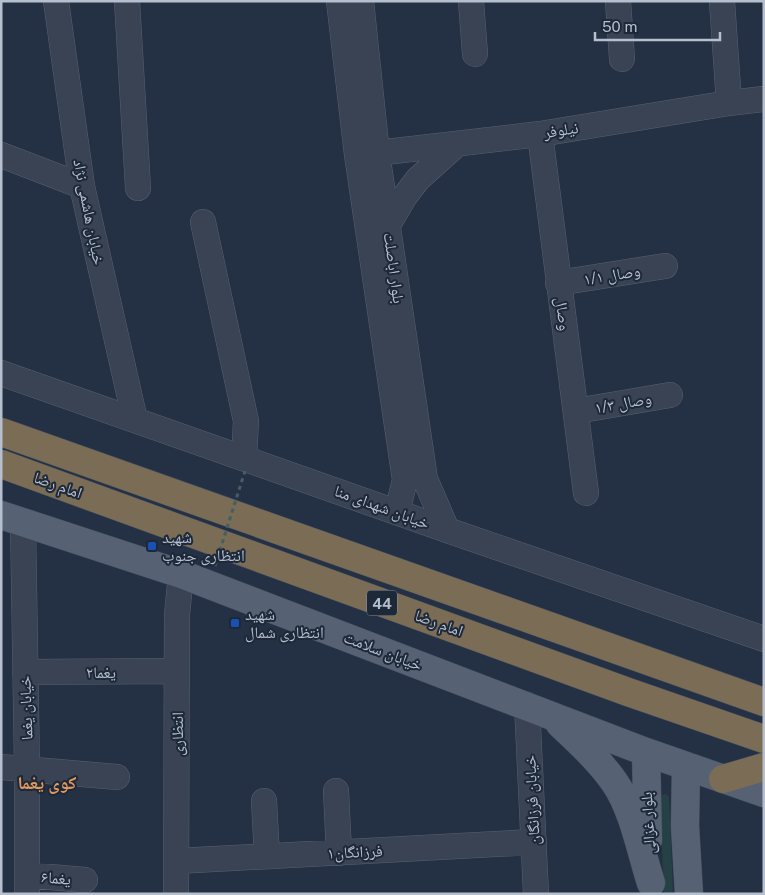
<svg xmlns="http://www.w3.org/2000/svg" width="765" height="895" viewBox="0 0 765 895" font-family="'Public Sans','Noto Naskh Arabic',sans-serif">
	<style>
		.green { fill: #264145 }
		.lines { fill: none; stroke-linecap: round; stroke-linejoin: round }
		.minor-casing { stroke: #576171; stroke-width: 26 }
		.major-casing { stroke: #424c5d; stroke-width: 29 }
		.highway-casing { stroke: #434e5e; stroke-width: 29 }
		.minor { stroke: #394353; stroke-width: 25 }
		.major { stroke: #566273; stroke-width: 28 }
		.highway { stroke: #7a6c55; stroke-width: 28 }
		.path-bridge { stroke: #445e61; stroke-width: 3; stroke-dasharray: 4 4; stroke-linecap: butt }
		.transit-dot { fill: #1a4fb4; stroke: #1d2839; stroke-width: 2 }
		.labels { text-anchor: middle; dominant-baseline: central; stroke-width: 4; stroke-linejoin: round; paint-order: stroke }
		.shield { fill: #1d2839; stroke: #8892a1; stroke-width: 1 }
		.shield-label { font-size: 15px; font-weight: bold; fill: #b6bfcd }
		.street-label { font-size: 16px; fill: #b6bfcd; stroke: #1d2839 }
		.poi-label { font-size: 16px; fill: #b6bfcd; stroke: #1d2839; text-anchor: start }
		.neighbourhood-label { font-size: 18px; font-weight: bold; fill: #e0985e; stroke: #1d2839 }
	</style>
	<rect width="100%" height="100%" fill="#243144"/>
	<path class="green" d="M666,794L669,797L673,894H664L660,802L662,795Z"/>
	<g class="lines">
		<g class="minor-casing">
			<path id="minor" d="M56,1L82,186L135,420
				M127,1L138,188
				M339,1L357,155L405,480L397,512
				M361,1L377,153L425,479L447,530
				M471,1L475,54
				M618,1L622,59
				M722,1L729,103
				M540,134L586,493
				M1,155L82,186
				M360,155L540,134L729,103L764,99
				M203,222L246,421L244,458
				M388,225L405,196L418,179L457,144
				M558,283L665,266
				M1,373L447,530L764,639
				M576,411L670,395
				M23,522L27,769V894
				M25,672L177,671
				M527,705L536,894
				M1,767L117,777
				M336,791L339,853
				M264,801L267,856
				M177,861L534,842
				M27,875L85,880
				M176,894L177,615L181,574"/>
		</g>
		<g class="major-casing">
			<path id="major" d="M1,515L181,574L646,752L764,793
				M560,724C579,742 600,761 615,783C633,809 641,852 651,883
				M646,752L648,840
				M686,766L685,826L689,894"/>
		</g>
		<g class="highway-casing">
			<path id="highway" d="M1,432L764,702
				M1,464L628,692L764,739
				M723,779L764,767"/>
		</g>
		<use href="#minor" class="minor"/>
		<use href="#major" class="major"/>
		<use href="#highway" class="highway"/>
		<path class="path-bridge" d="M215,566L245,471"/>
	</g>
	<g class="transit-dot">
		<rect x="147" y="541" width="10" height="10" rx="2.5"/>
		<rect x="230" y="618" width="10" height="10" rx="2.5"/>
	</g>
	<g class="labels">
		<rect class="shield" x="367" y="590.5" width="30" height="25" rx="4"/>
		<g class="shield-label">
			<text x="382" y="603">44</text>
		</g>
		<g class="street-label">
			<text transform="translate(561 130) rotate(-9)">نیلوفر</text>
			<text transform="translate(89 212) rotate(79)">خیابان هاشمی نژاد</text>
			<text transform="translate(394 268) rotate(82)">بلوار اباصلت</text>
			<text transform="translate(612 275) rotate(-9)">وصال ۱/۱</text>
			<text transform="translate(563 314) rotate(82)">وصال</text>
			<text transform="translate(623 403) rotate(-10)">وصال ۱/۳</text>
			<text transform="translate(58 485) rotate(20)">امام رضا</text>
			<text transform="translate(382 507) rotate(20)">خیابان شهدای منا</text>
			<text transform="translate(439 623) rotate(20)">امام رضا</text>
			<text transform="translate(383 651) rotate(21)">خیابان سلامت</text>
			<text x="101" y="672">یغما۲</text>
			<text transform="translate(26 708) rotate(-92)">خیابان یغما</text>
			<text transform="translate(177 734) rotate(-90)">انتظاری</text>
			<text transform="translate(532 800) rotate(-93)">خیابان فرزانگان</text>
			<text transform="translate(648 823) rotate(-93)">بلوار غزالی</text>
			<text transform="translate(355 852) rotate(-3)">فرزانگان۱</text>
			<text transform="translate(56 878) rotate(5)">یغما۶</text>
		</g>
		<g class="poi-label">
			<text x="162" y="537">شهید<tspan x="162" dy="18">انتظاری جنوب</tspan></text>
			<text x="245" y="614">شهید<tspan x="245" dy="18">انتظاری شمال</tspan></text>
		</g>
		<g class="neighbourhood-label">
			<text x="47" y="782">کوی یغما</text>
		</g>
	</g>
	<rect width="765" height="895" fill="none" stroke="#b6bfcd" stroke-width="5"/>
	<path d="M595 32v8h125v-8" fill="none" stroke="#b6bfcd" stroke-width="2.5"/>
	<text x="602" y="32" font-size="15" fill="#b6bfcd" stroke="#1d2839" stroke-width="4" paint-order="stroke">50 m</text>
</svg>
